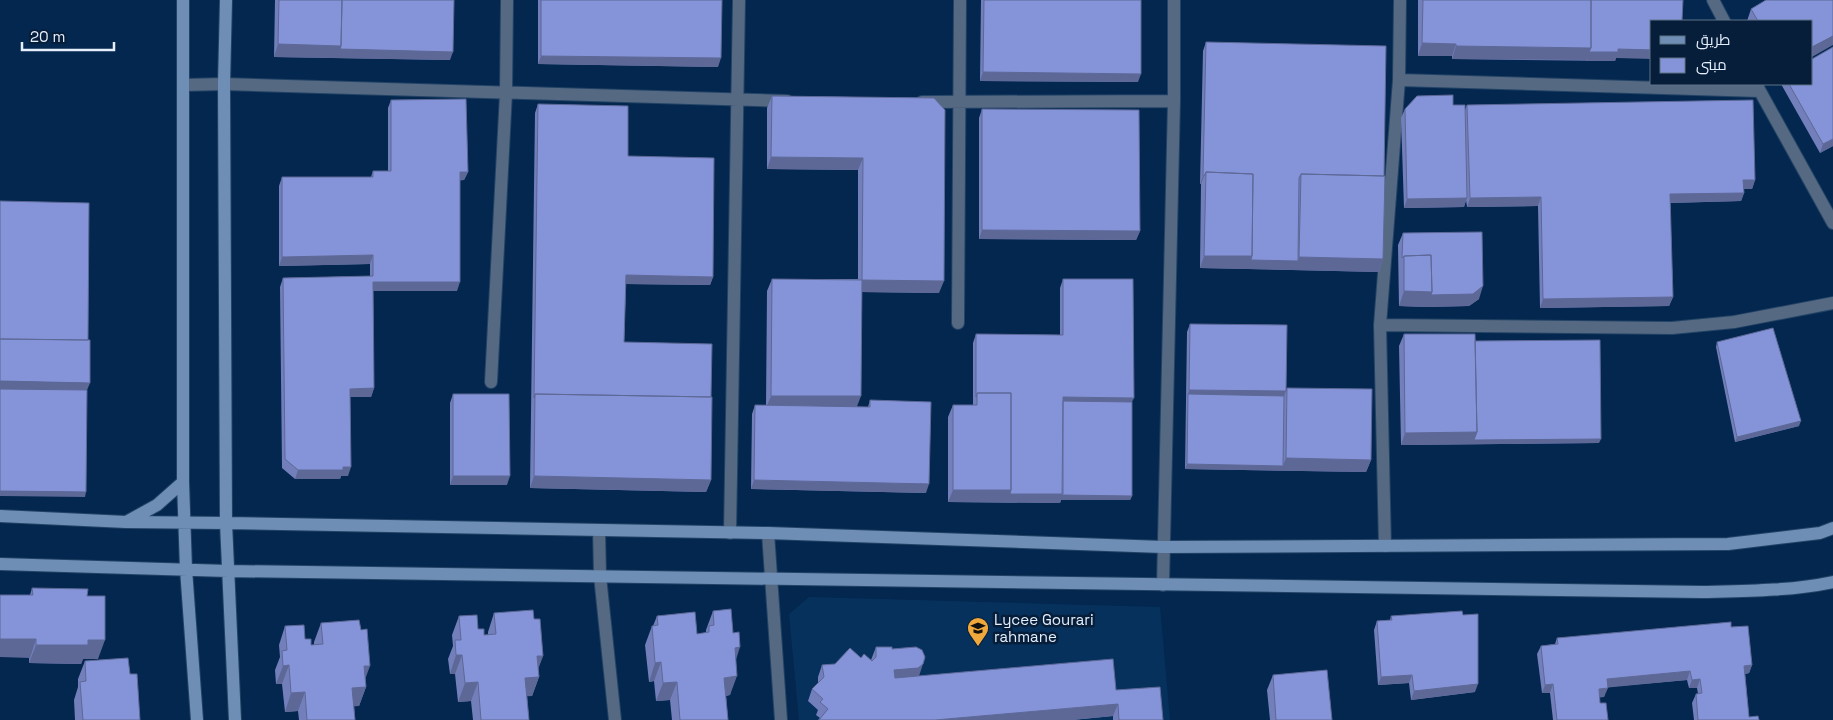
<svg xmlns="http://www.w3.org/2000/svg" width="1833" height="720" viewBox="0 0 1833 720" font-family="'Space Grotesk',Cairo,sans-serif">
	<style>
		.built { fill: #07315d }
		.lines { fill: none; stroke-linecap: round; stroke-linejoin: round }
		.minor-casing { stroke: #234366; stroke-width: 14 }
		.secondary-casing { stroke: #234366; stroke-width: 14 }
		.minor { stroke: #556982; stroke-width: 12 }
		.secondary { stroke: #6e8eb6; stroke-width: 12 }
		.wall { fill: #727fba }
		.shaded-wall { fill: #5d6897 }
		.building { fill: #8594d8; stroke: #5d6897 }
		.labels { text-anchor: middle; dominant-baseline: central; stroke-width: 5; stroke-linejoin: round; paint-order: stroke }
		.poi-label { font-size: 15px; fill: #e5effc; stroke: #061e3a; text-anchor: start }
	</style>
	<rect width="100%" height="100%" fill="#03274e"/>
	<path class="built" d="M809,597L1160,607L1170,720H799L789,614Z"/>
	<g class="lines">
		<g class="minor-casing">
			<path id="minor" d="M1713,0L1724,21
				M1399,80L1760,91
				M1756,84L1833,223
				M183,85L224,84L787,101
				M922,102L1174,101
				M958,323L960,0
				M1380,325L1672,328L1734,322L1833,303
				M491,382L506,93L507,0
				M599,530L600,576L615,720
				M730,533L739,0
				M768,533L781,720
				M1385,546L1380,325L1399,80L1400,0
				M1163,585L1174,101V0"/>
		</g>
		<g class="secondary-casing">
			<path id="secondary" d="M183,0V482L186,569L197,720
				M226,0L224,84L226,523L235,720
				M0,516L126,522L226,523L768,533L1163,547L1728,544L1820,533L1833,528
				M128,521L157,505L183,482
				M0,564L228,571L1702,592C1746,591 1790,591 1833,582"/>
		</g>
		<use href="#minor" class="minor"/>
		<use href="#secondary" class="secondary"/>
	</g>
	<path class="wall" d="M275,0H454L450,60L274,57Z
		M538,0H722L718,67L538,64Z
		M981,0H1141L1138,82L980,81Z
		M1418,0H1683L1616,58L1615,61L1452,59V56H1418Z
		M1751,9L1812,21H1747Z
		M1206,42L1384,176L1383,259L1379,272L1200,268L1201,184H1200L1203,51Z
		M1833,47V146L1820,153L1781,84H1812Z
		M772,96L934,98L939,293L862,292L857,407H868L870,400L926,493L751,489L752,414L755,405H766L767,291L772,279H858V170L767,169V108Z
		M391,100L468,172L464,180H460L457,291H373L374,388L371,397H350L348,476H341L340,479H295L282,468L280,287L283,278L370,276V264L279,266V186L282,177H371L373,171H388V108Z
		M538,104L628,156L713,277L710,285L626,284L624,342L711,397V480L706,492L530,488L535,113Z
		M1453,105L1465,110L1467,105L1755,180L1752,189H1744V193L1741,201L1670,203L1673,297L1669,306L1540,308L1538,206L1467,207L1466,200L1464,207L1404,208L1401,118L1405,109Z
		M982,109L1140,231L1136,240L979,239V118Z
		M1403,233L1479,299L1469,306L1426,307L1399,306L1398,245Z
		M1063,279L1132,402V496L1130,500H1061L1060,503L948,502V417L953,405H973V343L976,334L1060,335V288Z
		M1190,324L1286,391L1287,388L1371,460L1366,472L1185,469L1187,332Z
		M1404,334L1475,341L1599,443L1401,445L1399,346Z
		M1717,342L1799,426L1735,442L1716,347Z
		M453,394L507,485H450V403Z
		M32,588L87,596L98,659H83L81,664L29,663L30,595Z
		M713,611L736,660L730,695L726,696L728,720H672L670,700L656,701L654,681L649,682L645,645L652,626H653L657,616L697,634L706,633V630Z
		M494,613L534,619L543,656L538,668L539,677L532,696H527L529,720H473L471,701L458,702L455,674H450L448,659L453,646L452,635L459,616L478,629L484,635H488V632Z
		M1391,616L1475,692L1411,700L1409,683L1378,685L1374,630L1377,621L1390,620Z
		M321,623L365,678L366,687L359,706H354L355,720H299L298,711L285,712L282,684H276L275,670L280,657L279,645L285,626L311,645H314V642Z
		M1731,627L1752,665L1749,673L1745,674L1749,717L1759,720H1694L1692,703L1696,694H1698L1697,688H1689L1687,680L1607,687L1604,697H1600V703L1608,720H1553L1550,693H1542L1537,654L1541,646L1555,644L1557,638Z
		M876,647L892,649L919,676L1116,690L1163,720H1113V716L1072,720H818L820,718L816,715L818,710L808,701L812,689L818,683V677L822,665L835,664L861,658L871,660Z
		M85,661L130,674L140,720H75L74,700L78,687V679Z
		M1273,675L1332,720H1270L1267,690Z"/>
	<path class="shaded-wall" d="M1833,36V45L1812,57V47Z
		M1422,43L1456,44L1452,56H1418Z
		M278,44L341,46L453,52L450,60L274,57Z
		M1456,46L1591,48L1586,60L1452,59Z
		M1618,49L1652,50V59L1616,58L1615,61H1586L1589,52Z
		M541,56L721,58L718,67L538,64Z
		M983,72L1141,74L1138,82L980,81Z
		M1833,139V146L1820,153L1823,144Z
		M771,157L863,158L858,170L767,169Z
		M460,172H468L464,180L457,181Z
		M1203,176H1204L1201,184H1200Z
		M1743,180H1755L1752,189H1740Z
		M1744,193L1741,201L1667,203L1670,194Z
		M1541,197L1538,206L1467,207L1470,198Z
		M1467,198L1464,207L1404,208L1407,199Z
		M982,230L1140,231L1136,240L979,239Z
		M373,255L370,264L279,266L282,257Z
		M1204,256H1252L1298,261L1299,257L1383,259L1379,272L1200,268Z
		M626,275L713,277L710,285L623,284Z
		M862,280L944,281L939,293L857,292Z
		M373,282H460L457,291H370Z
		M1483,286L1479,299L1469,306L1426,307L1399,306L1404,291Z
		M1673,297L1669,306L1540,308L1543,299Z
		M0,381L90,383L85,395L0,394Z
		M374,388L371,397H347L350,389Z
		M1189,390L1286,391L1283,400L1188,394Z
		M771,396H861L856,409L766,408Z
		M1063,397L1134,398L1130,406H1061Z
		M1801,421L1799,426L1735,442L1737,437Z
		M1477,432L1601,439L1599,443L1401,445L1405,433Z
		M1286,458L1371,460L1366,472L1185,469L1187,464L1283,466Z
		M343,467H351L348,476H341L340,479H295L298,470Z
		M453,476H510L507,485H450Z
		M534,476L711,480L706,492L530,488Z
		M754,480L929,484L926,493L751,489Z
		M953,490H1011L1132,496L1130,500H1061L1060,503L948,502Z
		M0,491L86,492L85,497L0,496Z
		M0,639H36L30,658L0,657Z
		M88,640H105L98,659H83L81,664L29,663L36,645Z
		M740,647L734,666L735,648Z
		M456,655H462L455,674H450Z
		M537,656H543L536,675Z
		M661,662L654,681L649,682L655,663Z
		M923,664L919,676L889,682L894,670Z
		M289,665L282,684H276L283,666Z
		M1752,665L1749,673L1741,675L1744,666Z
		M364,666H370L363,685Z
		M1690,671L1687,680L1603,688L1607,679Z
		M1412,675L1409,683L1378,685L1381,677Z
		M737,676L730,695L717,696L724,678Z
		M539,677L532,696L518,697L525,678Z
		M1700,679L1697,688H1689L1692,680Z
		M478,682L471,701L458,702L465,683Z
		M677,682L670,700L656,701L663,683Z
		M1478,684L1475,692L1411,700L1414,691Z
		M1553,684L1550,693H1542L1545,685Z
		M366,687L359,706L345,707L352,688Z
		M1608,688L1604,697L1596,698L1599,689Z
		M305,692L298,711L285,712L291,693Z
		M1118,704L1113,716L1072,720H935Z"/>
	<path class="building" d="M279,0H342L341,46L278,44Z
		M342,0H454L453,52L340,49L341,46Z
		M541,0H722L721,58L541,56Z
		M984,0H1141V74L983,72Z
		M1423,0H1591V48L1456,46V44L1422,43Z
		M1591,0H1683L1682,21H1652V50L1618,49V52H1589L1591,48Z
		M1766,0H1833V36L1812,47V21H1758L1751,9Z
		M1206,42L1386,46L1384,176L1301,174L1299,178L1298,261L1251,260L1252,256L1253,174L1206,172L1204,176H1203Z
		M1833,47V139L1823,144L1789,84H1812V59Z
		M1453,95V105H1465L1467,198L1407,199L1405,109L1417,96Z
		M772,96L934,98L945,110L944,281L862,280L863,158L771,157Z
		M466,99L468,172H460V282H373L374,388L350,389L351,467H343V470H298L285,459L283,278L373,276V255L282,257V177H373V171H391V100Z
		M1753,100L1755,180H1743L1744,193L1670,194L1673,297L1543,299L1541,197L1470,198L1467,105Z
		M538,104L628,106V156L714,158L713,277L626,275L624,342L712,344L711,397L535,394L534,398Z
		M982,109L1139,110L1140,231L982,230Z
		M1206,172L1253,174L1252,256H1204Z
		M1301,174L1385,176L1383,259L1299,257Z
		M0,201L89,203L88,340L0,339Z
		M1482,232L1483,286L1473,294L1431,295L1432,292L1431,255L1404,256L1402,258L1403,233Z
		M1431,255L1432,292L1404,291V256Z
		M772,279L862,280L861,396H771Z
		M1063,279H1133L1134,398L1063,397V494H1010L1011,490V393H977L976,397V334L1063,335Z
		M1190,324L1287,325L1286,391L1189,390Z
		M1773,328L1801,421L1737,437L1717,342Z
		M1404,334H1475L1477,432L1405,433Z
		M0,339L90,340V383L0,381Z
		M1600,340L1601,439L1474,440L1477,432L1475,341Z
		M1287,388L1372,389L1371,460L1286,458Z
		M0,389L87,390L86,492L0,491Z
		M977,393H1011V490H953V405H977Z
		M453,394H509L510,476H453Z
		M535,394L712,397L711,480L534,476Z
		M1188,394L1284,396L1283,466L1187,464Z
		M870,400L931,402L929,484L754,480L755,405L870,407Z
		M1063,401L1132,402V496L1062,495Z
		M32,588L88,589L87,596H105V640H88V645H36V639H0V595H33Z
		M731,609L733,633L739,632L740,647L735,648L737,676L724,678L728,720H680L677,682L663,683L661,662L655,663L652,626L658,625L657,616L695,612L697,634L709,632V626L714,625L713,611Z
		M533,610L534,619H540L543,656H537L539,677L525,678L529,720H481L478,682L465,683L462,655H456L455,640H461L459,616L477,615L478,629H484V635L496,634L494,613Z
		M1462,611L1463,615L1478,614V684L1414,691L1412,675L1381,677L1377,621L1392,620L1391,616Z
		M359,620L361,630L367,629L370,666H364L366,687L352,688L355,720H307L305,692L291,693L289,665L283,666L282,651L287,650L285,626L304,625L305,639H311V645L323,644L321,623Z
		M1731,622V627L1748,626L1752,665L1744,666L1749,717L1758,716L1759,720H1698L1696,694L1702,693L1700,679L1692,680L1690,671L1607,679L1608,688L1599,689L1600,703H1606L1608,720H1557L1553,684L1545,685L1541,646L1558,644L1557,638Z
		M876,647H892V649L916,647L922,650L925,657L923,664L918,668L894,670L895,678L1113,659L1116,690L1160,687L1163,720H1119L1118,704L935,720H819L828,709L820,702L823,699L812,689L824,677L822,665L835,664L850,648L861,658L864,654L872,661L876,657Z
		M128,658L130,674H137L140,720H83L80,682L86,681L85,661Z
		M1327,670L1332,720H1276L1273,675Z"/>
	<defs>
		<g id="school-pin" transform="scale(1.125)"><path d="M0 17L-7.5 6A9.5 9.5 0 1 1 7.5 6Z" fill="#eea83c" stroke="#061e3a"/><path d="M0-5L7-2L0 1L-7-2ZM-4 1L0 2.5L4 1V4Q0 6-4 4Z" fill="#111"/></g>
	</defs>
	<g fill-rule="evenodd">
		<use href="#school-pin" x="978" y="628"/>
	</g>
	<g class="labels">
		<g class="poi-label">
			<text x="994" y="619">Lycee Gourari<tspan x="994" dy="17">rahmane</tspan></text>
		</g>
	</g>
	<rect x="1650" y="20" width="162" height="65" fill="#061e3a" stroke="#5f7288"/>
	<rect x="1660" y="36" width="25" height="8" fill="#6e8eb6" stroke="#5f7288"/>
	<text x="1696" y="45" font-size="15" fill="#e5effc">طريق</text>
	<rect x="1660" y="58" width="25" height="15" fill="#8594d8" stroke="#5f7288"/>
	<text x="1696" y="70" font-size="15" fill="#e5effc">مبنى</text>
	<path d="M22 42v8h92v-8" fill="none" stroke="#e5effc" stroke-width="2.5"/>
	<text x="30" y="42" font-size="15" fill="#e5effc" stroke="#061e3a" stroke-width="4" paint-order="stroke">20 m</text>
</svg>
